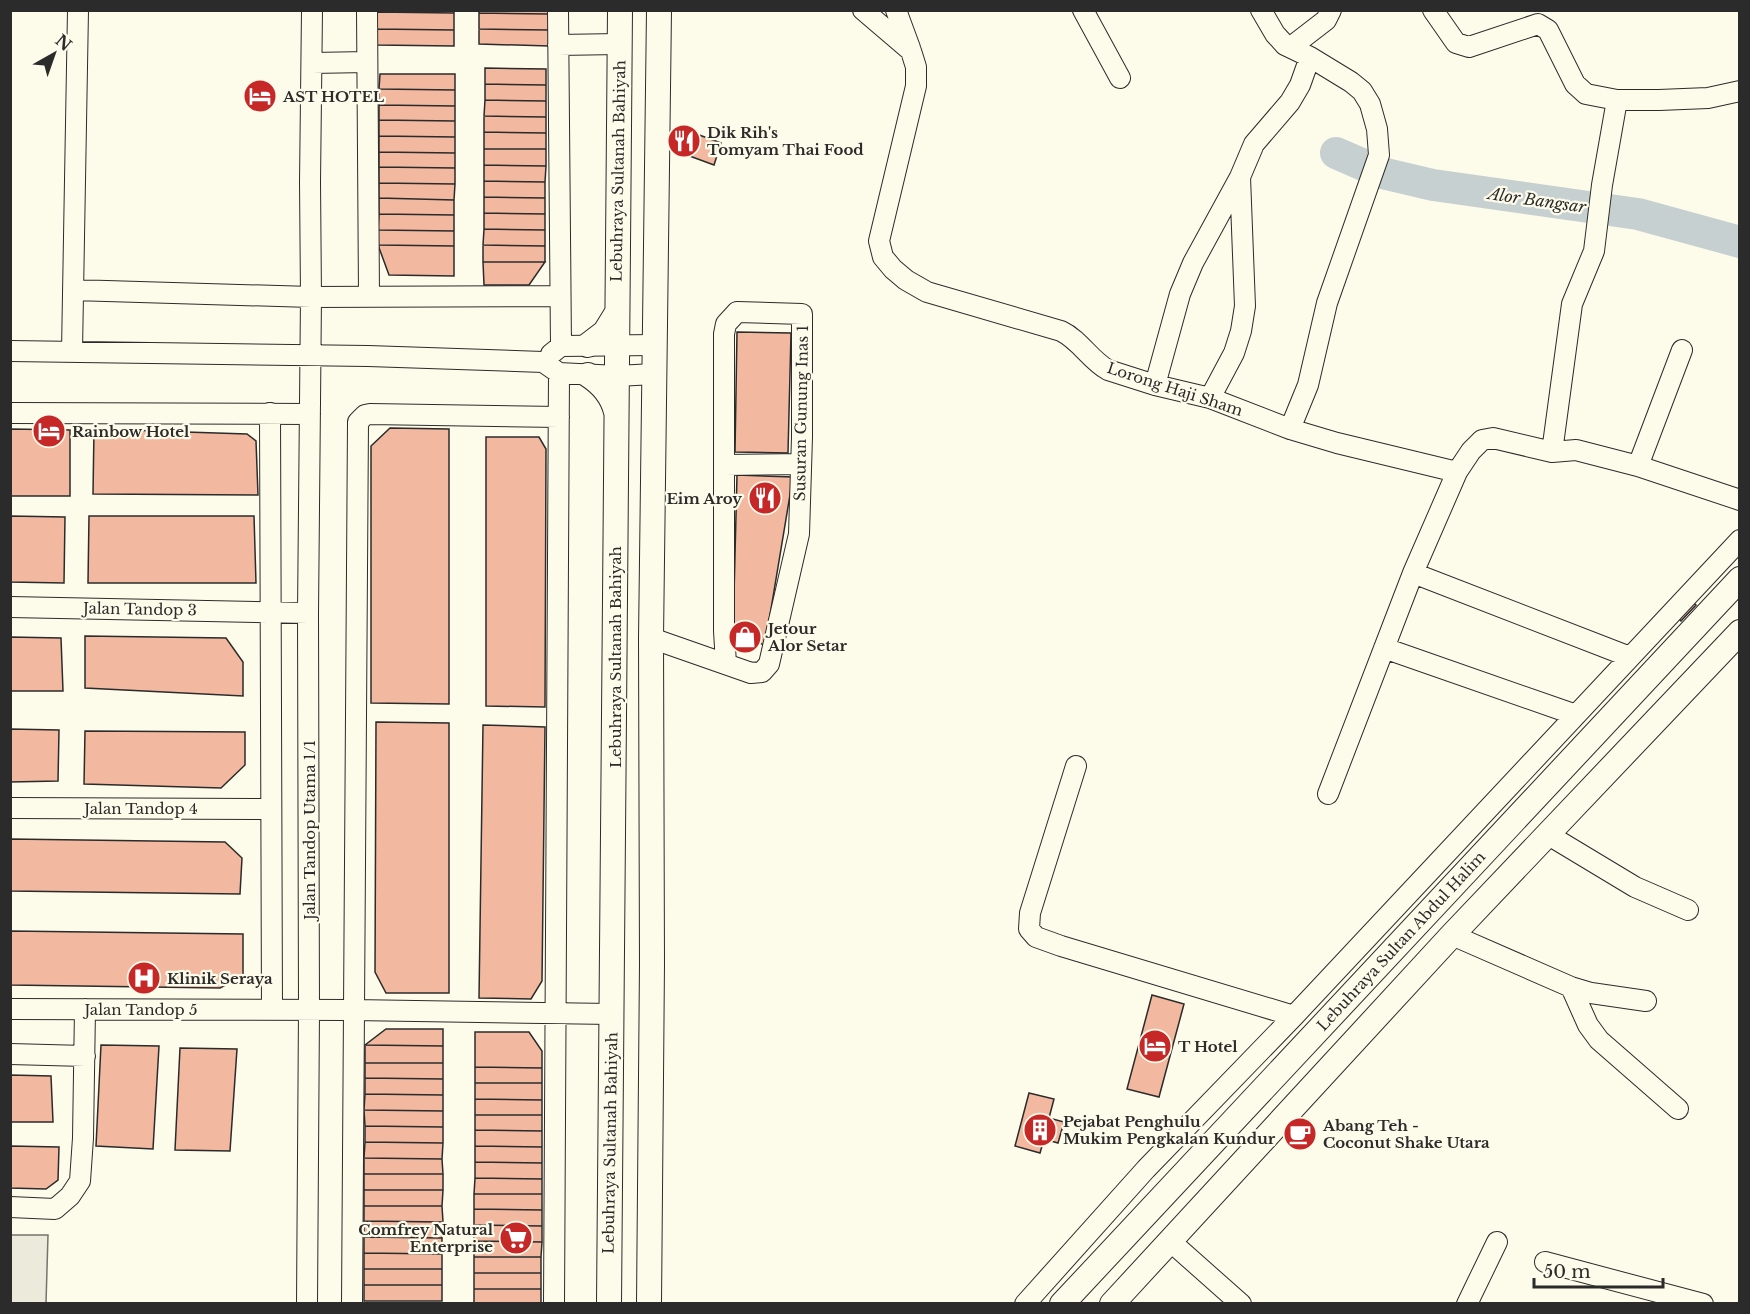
<svg xmlns="http://www.w3.org/2000/svg" width="1750" height="1314" viewBox="0 0 1750 1314" font-family="'Libre Baskerville',serif">
	<style>
		.parking { fill: #eceadb; stroke: #74746e; stroke-width: 1.5 }
		.lines { fill: none; stroke-linecap: round; stroke-linejoin: round }
		.river { stroke: #c7d0d0; stroke-width: 32 }
		.building { fill: #f2b8a0; stroke: #2b2b2b; stroke-width: 1.5 }
		.minor-casing { stroke: #2b2b2b; stroke-width: 22 }
		.major-casing { stroke: #2b2b2b; stroke-width: 26 }
		.minor { stroke: #fdfbea; stroke-width: 20 }
		.major { stroke: #fdfbea; stroke-width: 24 }
		.labels { text-anchor: middle; dominant-baseline: central; stroke-width: 4.5; stroke-linejoin: round; paint-order: stroke }
		.poi-label { font-size: 15px; font-weight: bold; fill: #2b2b2b; stroke: #fdfbea; text-anchor: start }
		.street-label { font-size: 15px; fill: #2b2b2b; stroke: #fdfbea }
		.water-label { font-size: 16px; font-style: italic; fill: #2b2b2b; stroke: #fdfbea }
	</style>
	<rect width="100%" height="100%" fill="#fdfbea"/>
	<path class="parking" d="M11,1235H48L46,1303H11Z"/>
	<g class="lines">
		<path class="river" d="M1336,153L1382,173L1433,185L1638,214L1740,242"/>
	</g>
	<path class="building" d="M376,10H454V13L376,12Z
		M479,10H549V14L479,13Z
		M376,12L454,13V30L376,29Z
		M479,13L549,14V30L479,29Z
		M376,29L454,30V46L376,45Z
		M479,29L549,30V46L479,44Z
		M485,68L546,69V85L485,84Z
		M380,74H455V90L379,89Z
		M485,84L546,85V101L485,100Z
		M379,89L455,90V106L379,105Z
		M485,100L546,101V117L484,116Z
		M379,105L455,106V121L379,120Z
		M484,116L546,117V133L484,132Z
		M379,120L455,121V137L379,136Z
		M683,129L721,143L714,165L676,151Z
		M484,132L546,133V149H484Z
		M379,136L455,137V153L379,152Z
		M484,149H546V166L484,165Z
		M379,152L455,153V168L379,167Z
		M484,165L546,166L545,182L484,181Z
		M379,167L455,168V184L379,183Z
		M484,181L545,182V198L484,197Z
		M379,183L455,184L454,200L379,198Z
		M484,197L545,198V214L484,213Z
		M379,198L454,200V215L379,214Z
		M484,213L545,214V230L484,229Z
		M379,214L454,215V231L378,230Z
		M484,229L545,230V246L483,245Z
		M378,230L454,231V246L378,245Z
		M378,245L454,246V276L389,275Z
		M483,245L545,246V262H483Z
		M483,262H545L529,285H484Z
		M737,332L791,333L788,453L735,452Z
		M390,428L449,429V704L371,703V446Z
		M10,429L70,430V496H10Z
		M94,429L247,434L256,441L258,495L93,494Z
		M486,437H539L546,449L545,707L486,706Z
		M737,475L793,477L765,645L733,635Z
		M10,516L65,517L64,583L10,582Z
		M89,516H254L256,583H88Z
		M1690,600L1696,605L1681,621L1676,616Z
		M85,636L226,638L243,662V696L85,688Z
		M10,637L61,638L63,691H10Z
		M376,722L449,723V993H386L375,972Z
		M483,725L545,727L542,981L531,999L479,998Z
		M10,729L59,730L58,781L10,782Z
		M85,731L245,732V765L221,788L84,784Z
		M10,839L225,842L242,858L240,894L10,891Z
		M10,931L243,934V976L220,988L10,985Z
		M1152,995L1184,1004L1159,1097L1127,1089Z
		M386,1029H443V1046L365,1045Z
		M475,1032H529L542,1051V1068L475,1067Z
		M101,1045L159,1046L153,1149L96,1146Z
		M365,1045L443,1046V1063H365Z
		M180,1048L237,1049L230,1151L175,1150Z
		M365,1063H443V1079L365,1078Z
		M475,1067L542,1068V1083H475Z
		M10,1075L51,1076L53,1122H10Z
		M365,1078L443,1079V1095L365,1094Z
		M475,1083H542V1100L475,1099Z
		M1029,1093L1054,1099L1049,1118L1064,1122L1058,1143L1044,1139L1040,1153L1015,1146Z
		M365,1094L443,1095V1111L364,1110Z
		M475,1099L542,1100V1115H475Z
		M364,1110L443,1111V1127L365,1126Z
		M475,1115H542V1131L475,1130Z
		M365,1126L443,1127V1143L365,1142Z
		M475,1130L542,1131V1147L475,1146Z
		M365,1142L443,1143L442,1159L364,1158Z
		M10,1146L59,1147L58,1180L46,1189L10,1188Z
		M475,1146L542,1147V1163L475,1162Z
		M364,1158L442,1159L443,1174H364Z
		M475,1162L542,1163V1179L475,1178Z
		M364,1174H443V1190H364Z
		M475,1178L542,1179V1194H474Z
		M364,1190H443L442,1206H364Z
		M474,1194H542V1210L474,1209Z
		M364,1206H442L443,1222L364,1221Z
		M474,1209L542,1210V1226L474,1225Z
		M364,1221L443,1222L442,1238L364,1237Z
		M474,1225L542,1226V1242L474,1241Z
		M364,1237L442,1238V1254L364,1253Z
		M474,1241L542,1242L541,1257H474Z
		M364,1253L442,1254V1269H364Z
		M474,1257H541V1273H474Z
		M364,1269H442V1285H364Z
		M474,1273H541V1289H474Z
		M364,1285H442V1301H364Z
		M474,1289H541V1304H474Z"/>
	<g class="lines">
		<g class="minor-casing">
			<path id="minor" d="M367,10L369,296
				M558,10L561,346
				M863,10L911,51L916,67V86L879,241L883,257L893,269L906,280L927,292L1061,331C1080,340 1090,360 1108,370L1155,385L1210,398L1290,429L1337,443L1457,472L1471,451L1482,440L1493,438L1552,452L1576,450L1638,466L1740,500
				M896,10L910,48
				M1083,10L1120,78
				M1261,10L1275,34L1285,45L1310,57L1351,82L1362,91L1370,104L1377,129L1379,155L1327,303L1308,385L1290,429
				M1433,10L1456,43L1469,47L1538,24L1548,30L1575,84L1586,94L1617,100H1659L1708,98L1740,91
				M558,45L619,44
				M1291,47L1326,20L1331,10
				M312,63L367,62
				M73,290L311,297L560,296
				M10,351L368,356L543,362L559,373L617,376L654,374
				M72,351L78,10
				M551,354L561,346L655,345
				M1155,385L1180,294L1193,263L1240,177L1254,144L1290,102L1300,85L1310,57
				M1210,398L1234,353L1241,331L1245,306L1240,177
				M10,413L310,414
				M270,413L272,1010
				M1552,452L1572,304L1594,251L1602,185L1617,100
				M724,465L801,464
				M1638,466L1682,350
				M1413,573L1630,657
				M10,607L308,613
				M651,638L751,673L762,672L769,664L799,534L802,437V314L737,312L726,324L724,334V631L726,664
				M1384,648L1576,715
				M1076,766L1030,913L1029,929L1036,937L1061,946L1294,1016
				M1328,794L1413,573L1457,472
				M10,808L271,809
				M1547,834L1635,887L1688,910
				M1452,935L1571,987L1591,993L1646,1001
				M1571,987L1588,1025L1599,1040L1678,1109
				M10,1009L353,1010L612,1014
				M10,1054L85,1056
				M10,1207L55,1209L70,1196L80,1181L83,1138L85,1009
				M1170,1241L1241,1304
				M1545,1262L1703,1304
				M307,1304L309,1010L308,613L311,297L310,182L312,10
				M352,1304L358,422L365,415L370,414L559,417
				M554,1304L559,373
				M1025,1304L1146,1169L1294,1016L1740,540
				M1467,1304L1497,1242"/>
		</g>
		<g class="major-casing">
			<path id="major" d="M588,345L605,332L616,314
				M588,375C602,384 612,395 616,412
				M609,1304L620,10
				M649,1304L652,963L651,638L659,10
				M1062,1304L1740,579
				M1112,1304L1452,935L1740,632"/>
		</g>
		<use href="#minor" class="minor"/>
		<use href="#major" class="major"/>
	</g>
	<defs>
		<g id="hotel-disc" transform="scale(1.725)"><circle r="9.5" fill="#c62828" stroke="#fdfbea"/><path d="M-6-4.5h1.5V1H6V5H4.5V3h-9V5H-6ZM-4 0a1.8 1.8 0 1 1 3.6 0ZM.5 0V-2.5h3Q6-2.5 6 0Z" fill="#fff"/></g>
		<g id="restaurant-disc" transform="scale(1.725)"><circle r="9.5" fill="#c62828" stroke="#fdfbea"/><path d="M-5-6h1v4h1v-4h1v4h1v-4h1v5L-1.5 .5V6h-2V.5L-5-1ZM5-6V6H3V1.5H1.5Q1.5-4 5-6Z" fill="#fff"/></g>
		<g id="shop-disc" transform="scale(1.725)"><circle r="9.5" fill="#c62828" stroke="#fdfbea"/><path d="M-5-2.5h2.3a2.7 3.5 0 0 1 5.4 0H5L5.5 6h-11ZM-1.5-2.5h3a1.5 2.3 0 0 0-3 0Z" fill="#fff"/></g>
		<g id="hospital-disc" transform="scale(1.725)"><circle r="9.5" fill="#c62828" stroke="#fdfbea"/><path d="M-5-5h3v3.5h4V-5h3V5h-3V1.5h-4V5h-3Z" fill="#fff"/></g>
		<g id="building-disc" transform="scale(1.725)"><circle r="9.5" fill="#c62828" stroke="#fdfbea"/><path d="M-4-6H4V6H1V3H-1V6H-4ZM-2.5-4.3h1.7v1.8h-1.7ZM.8-4.3h1.7v1.8H.8ZM-2.5-1h1.7V.8h-1.7ZM.8-1h1.7V.8H.8Z" fill="#fff"/></g>
		<g id="cafe-disc" transform="scale(1.725)"><circle r="9.5" fill="#c62828" stroke="#fdfbea"/><path d="M-5.5-4.5H6V0H3Q3 3.5 0 3.5H-2.5Q-5.5 3.5-5.5 0ZM3-3.2v2h1.7v-2ZM-6 4.5H4V6H-6Z" fill="#fff"/></g>
		<g id="supermarket-disc" transform="scale(1.725)"><circle r="9.5" fill="#c62828" stroke="#fdfbea"/><path d="M-6-5.5h2.5l.6 2H6L4.5 2H-2.5L-4.4-4H-6ZM-1.5 3.2a1.3 1.3 0 1 0 .1 0ZM3 3.2a1.3 1.3 0 1 0 .1 0Z" fill="#fff"/></g>
	</defs>
	<g fill-rule="evenodd">
		<use href="#hotel-disc" x="260" y="96"/>
		<use href="#restaurant-disc" x="684" y="141"/>
		<use href="#hotel-disc" x="49" y="431"/>
		<use href="#restaurant-disc" x="765" y="498"/>
		<use href="#shop-disc" x="745" y="637"/>
		<use href="#hospital-disc" x="144" y="978"/>
		<use href="#hotel-disc" x="1155" y="1046"/>
		<use href="#building-disc" x="1040" y="1130"/>
		<use href="#cafe-disc" x="1300" y="1134"/>
		<use href="#supermarket-disc" x="516" y="1238"/>
	</g>
	<g class="labels">
		<g class="poi-label">
			<text x="283" y="96">AST HOTEL</text>
			<text x="707" y="132">Dik Rih's<tspan x="707" dy="17">Tomyam Thai Food</tspan></text>
			<text x="72" y="431">Rainbow Hotel</text>
			<text x="742" y="498" text-anchor="end">Eim Aroy</text>
			<text x="768" y="628">Jetour<tspan x="768" dy="17">Alor Setar</tspan></text>
			<text x="167" y="978">Klinik Seraya</text>
			<text x="1178" y="1046">T Hotel</text>
			<text x="1063" y="1121">Pejabat Penghulu<tspan x="1063" dy="17">Mukim Pengkalan Kundur</tspan></text>
			<text x="1323" y="1125">Abang Teh -<tspan x="1323" dy="17">Coconut Shake Utara</tspan></text>
			<text x="493" y="1229" text-anchor="end">Comfrey Natural<tspan x="493" dy="17">Enterprise</tspan></text>
		</g>
		<g class="street-label">
			<text transform="translate(618 171) rotate(-89)">Lebuhraya Sultanah Bahiyah</text>
			<text transform="translate(1175 389) rotate(18)">Lorong Haji Sham</text>
			<text transform="translate(801 413) rotate(-89)">Susuran Gunung Inas 1</text>
			<text transform="translate(140 609) rotate(1)">Jalan Tandop 3</text>
			<text transform="translate(615 657) rotate(-90)">Lebuhraya Sultanah Bahiyah</text>
			<text x="141" y="808">Jalan Tandop 4</text>
			<text transform="translate(309 830) rotate(-90)">Jalan Tandop Utama 1/1</text>
			<text transform="translate(1401 941) rotate(-47)">Lebuhraya Sultan Abdul Halim</text>
			<text x="141" y="1009">Jalan Tandop 5</text>
			<text transform="translate(610 1143) rotate(-89)">Lebuhraya Sultanah Bahiyah</text>
		</g>
		<g class="water-label">
			<text transform="translate(1537 200) rotate(8)">Alor Bangsar</text>
		</g>
	</g>
	<rect width="1750" height="1314" fill="none" stroke="#2b2b2b" stroke-width="24"/>
	<g transform="translate(54 54) rotate(40)" stroke="#fdfbea" stroke-width="4.5" paint-order="stroke">
	<path d="M0-4.5L10 22L0 15L-10 22Z" fill="#2b2b2b"/>
	<text y="-9" font-size="16" font-weight="bold" text-anchor="middle" fill="#2b2b2b">N</text>
	</g>
	<path d="M1534 1278v9h129v-9" fill="none" stroke="#2b2b2b" stroke-width="3"/>
	<text x="1543" y="1278" font-size="18" fill="#2b2b2b" stroke="#fdfbea" stroke-width="4.5" paint-order="stroke">50 m</text>
</svg>
